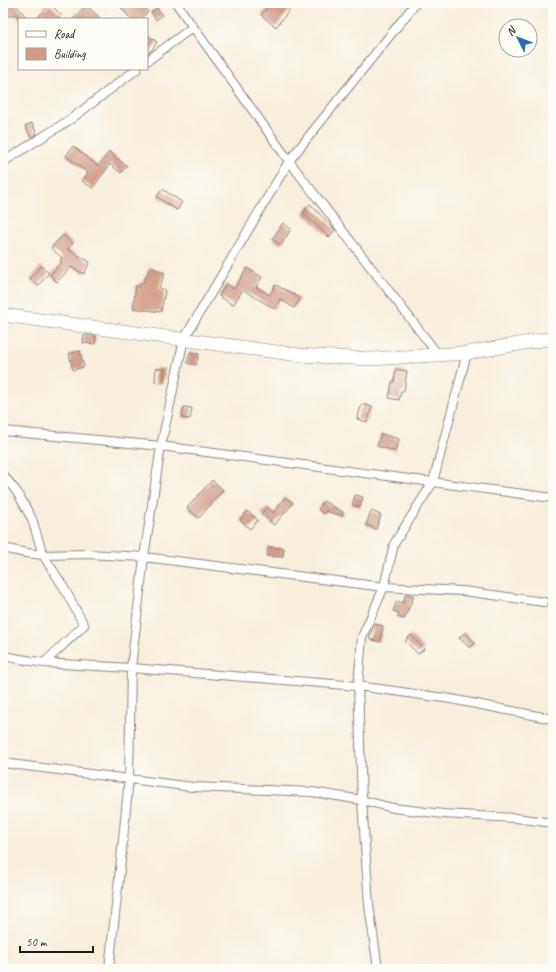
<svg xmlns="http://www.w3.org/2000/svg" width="556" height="972" viewBox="0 0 556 972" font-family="Caveat,sans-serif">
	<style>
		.building { fill: #d29a83 }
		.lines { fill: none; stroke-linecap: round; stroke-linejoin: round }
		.minor-casing { stroke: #8a857c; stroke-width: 10 }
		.trunk-casing { stroke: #8a857c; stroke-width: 14 }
		.minor { stroke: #fff; stroke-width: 8 }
		.trunk { stroke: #fff; stroke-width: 13 }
	</style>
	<rect width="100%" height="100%" fill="#fdfcf7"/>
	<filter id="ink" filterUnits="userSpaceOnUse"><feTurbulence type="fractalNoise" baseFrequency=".025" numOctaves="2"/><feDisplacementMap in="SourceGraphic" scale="8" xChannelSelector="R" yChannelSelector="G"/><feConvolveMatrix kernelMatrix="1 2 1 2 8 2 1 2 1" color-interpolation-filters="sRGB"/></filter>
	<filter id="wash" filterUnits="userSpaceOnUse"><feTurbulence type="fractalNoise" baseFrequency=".012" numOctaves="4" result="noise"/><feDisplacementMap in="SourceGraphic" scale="16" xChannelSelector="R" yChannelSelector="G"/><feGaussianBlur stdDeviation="0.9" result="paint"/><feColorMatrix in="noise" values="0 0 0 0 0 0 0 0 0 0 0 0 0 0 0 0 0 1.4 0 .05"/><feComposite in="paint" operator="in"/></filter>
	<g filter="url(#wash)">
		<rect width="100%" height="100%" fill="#f7eedc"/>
		<g id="blocks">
			<path class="building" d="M7,3H14L28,19H20L14,14L12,16L10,15L3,22V7Z
				M117,3H141L148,12L140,19H131Z
				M271,3H295L276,27L261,15Z
				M50,4L61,15L57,19H36Z
				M86,5L101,19H73Z
				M157,8L162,15L156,20L151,12Z
				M147,35L157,42L151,51L147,54Z
				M32,123L37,134L31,137L25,126Z
				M73,146L98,166L109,152L127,166L121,173L110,164L93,188L82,181L88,173L66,156Z
				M162,189L182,202L177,210L157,197Z
				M310,204L335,230L329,237L303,213Z
				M283,223L291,229L281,245L272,239Z
				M63,235L73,244L67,249L90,262L84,274L71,267L57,282L50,275L62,262L60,261L62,258L51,248Z
				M41,266L49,273L38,286L30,279Z
				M150,267L165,273L159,288L165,290L161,312L133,308L136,285L139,287L141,282L143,283Z
				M247,268L262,277L256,287L270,295L275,285L290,292L300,299L294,308L280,299L275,309L243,290L233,305L219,296L226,284L234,289Z
				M84,335L96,336L95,344L83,343Z
				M80,351L84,367L73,370L69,354Z
				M190,352L199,354L196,365L187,363Z
				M156,368L165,369L163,383L155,382Z
				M396,369L407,371L404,391H401L399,400L389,398L392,382H394Z
				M362,404L372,407L367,422L357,419Z
				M184,407L192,408L190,419L182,418Z
				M381,434L399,439L395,451L377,446Z
				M212,480L223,490L199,518L187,508Z
				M355,495L363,497L360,507L352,505Z
				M285,497L293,503L274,525L261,514L267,507L274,513Z
				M323,501L343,512L342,516L326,511L324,514L318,510Z
				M247,511L258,520L250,529L240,520Z
				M371,511L381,515L376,529L366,525Z
				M268,547L284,548L283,557L267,556Z
				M406,594L414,596L404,619L397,617L399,613L393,611L397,601L403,603Z
				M374,624L383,626L380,642L369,639Z
				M465,632L475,643L470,648L459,638Z
				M411,635L424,649L418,654L405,641Z"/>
		</g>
	</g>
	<g filter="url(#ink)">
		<use href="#blocks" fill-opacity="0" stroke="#8a857c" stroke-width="1"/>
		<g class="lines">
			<g class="minor-casing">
				<path id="minor" d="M176,3L289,161L439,356
					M147,61L193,27
					M3,162L71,119L137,69
					M3,431L161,446L553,498
					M3,475L17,492L32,519L43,555L63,586L84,625L44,663
					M3,548L26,553L43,555L87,554L144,557L384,587L463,591L544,602
					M3,656L44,663L131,668L358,686L451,699L553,719
					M3,763L193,787L312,792L362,800L393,808L443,814L516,818L553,823
					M109,969L121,860L129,778L131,668L144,557L161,446L184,339L289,161L416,3
					M378,969L369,905L362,800L358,686L362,637L384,587L394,544L433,482L467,353"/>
			</g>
			<g class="trunk-casing">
				<path id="trunk" d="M3,315L299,355L371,359L467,353L553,338"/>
			</g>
			<use href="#minor" class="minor"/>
			<use href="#trunk" class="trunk"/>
		</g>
	</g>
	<rect width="556" height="972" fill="none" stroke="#fdfcf7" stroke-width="16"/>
	<rect x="18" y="18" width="130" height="52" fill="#fdfcf7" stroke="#a3a29f"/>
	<rect x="26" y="31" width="20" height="6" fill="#ffffff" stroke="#a3a29f"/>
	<text x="54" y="38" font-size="12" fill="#1c1c1c">Road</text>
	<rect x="26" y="48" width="20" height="12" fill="#d29a83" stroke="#a3a29f"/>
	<text x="54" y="58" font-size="12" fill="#1c1c1c">Building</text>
	<g transform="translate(518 38) rotate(312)"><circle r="19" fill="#fdfcf7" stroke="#a3a29f"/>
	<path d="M0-3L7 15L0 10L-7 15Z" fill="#1f6fb2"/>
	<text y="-6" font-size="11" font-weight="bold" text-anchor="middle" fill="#1c1c1c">N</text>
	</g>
	<path d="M20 946v6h73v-6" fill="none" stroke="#1c1c1c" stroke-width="2"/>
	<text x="26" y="946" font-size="12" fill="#1c1c1c" stroke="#fdfcf7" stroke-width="3" paint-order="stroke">50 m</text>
</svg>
